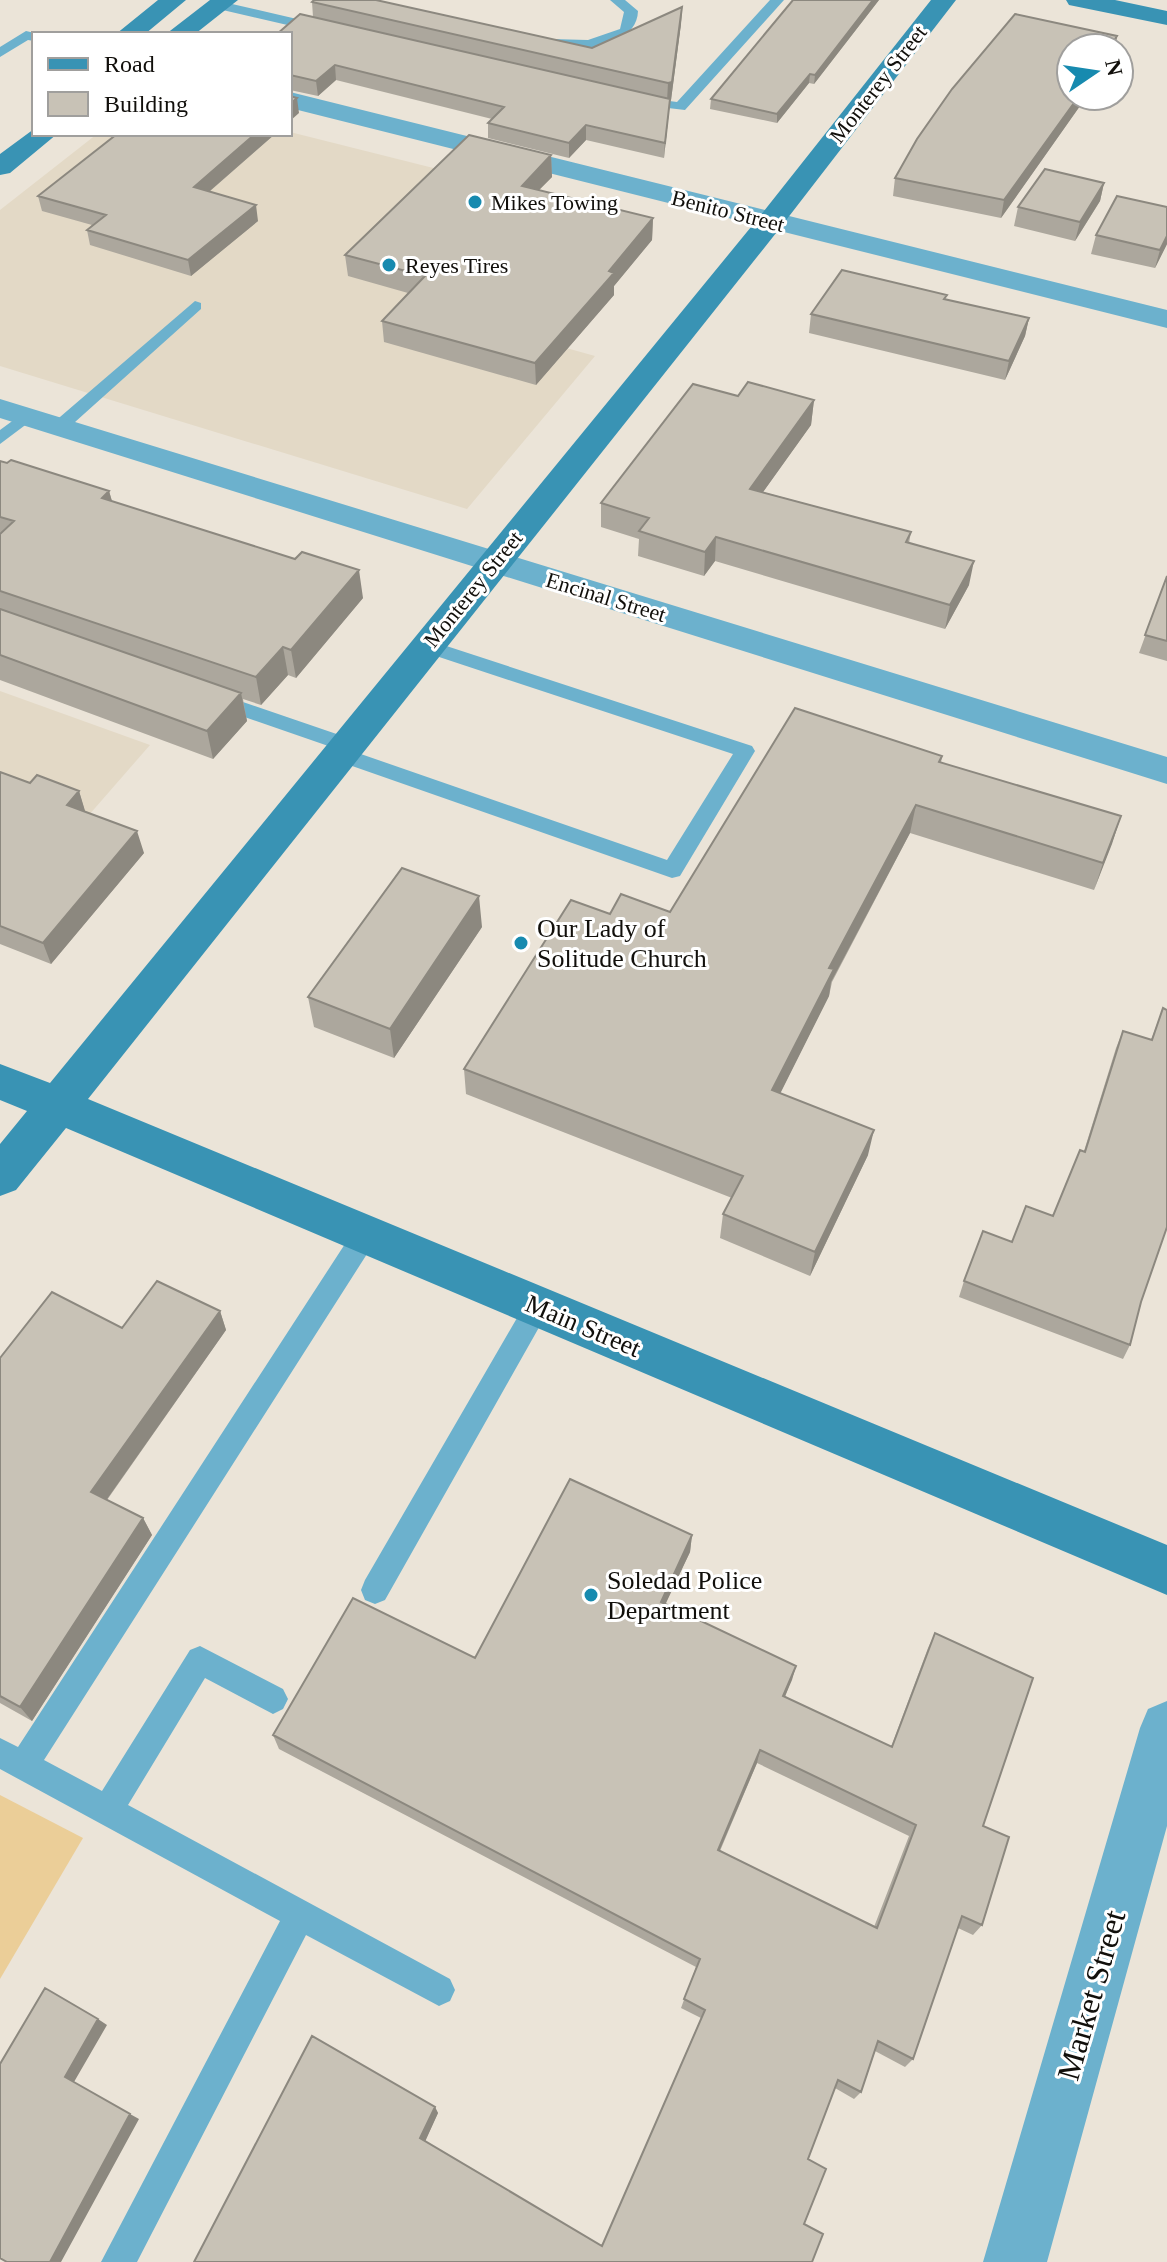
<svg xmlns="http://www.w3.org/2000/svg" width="1167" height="2262" viewBox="0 0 1167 2262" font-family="Georgia,serif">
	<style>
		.built { fill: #e3d9c6 }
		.green { fill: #ebce98 }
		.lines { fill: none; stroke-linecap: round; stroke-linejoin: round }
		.lane { fill: #6cb1cd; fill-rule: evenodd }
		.street { fill: #6cb1cd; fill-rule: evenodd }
		.secondary { fill: #3993b4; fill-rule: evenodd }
		.wall { fill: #aca79d; fill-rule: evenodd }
		.shaded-wall { fill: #8c887f }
		.building { fill: #c8c2b6; stroke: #8c887f; stroke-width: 2; fill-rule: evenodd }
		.poi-dot { fill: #178aaf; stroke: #fff; stroke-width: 3 }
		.labels { text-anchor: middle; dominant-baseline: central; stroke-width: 6; stroke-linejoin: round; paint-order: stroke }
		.far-street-label { font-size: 22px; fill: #110f0b; stroke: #fff }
		.far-poi-label { font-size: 22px; fill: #110f0b; stroke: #fff; text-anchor: start }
		.poi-label { font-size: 26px; fill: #110f0b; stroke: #fff; text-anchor: start }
		.street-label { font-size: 26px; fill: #110f0b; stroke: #fff }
		.near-street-label { font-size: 32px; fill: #110f0b; stroke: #fff }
	</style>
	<rect width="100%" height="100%" fill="#ebe4d8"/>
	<path class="built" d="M290,132L541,195L433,311L595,356L467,509L0,366V210L97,134Z
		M0,691L150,745L0,917Z"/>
	<path class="green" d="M0,1795L83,1838L0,1979Z"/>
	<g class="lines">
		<path class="lane" d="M610,0H625L638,11C637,50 565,59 543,43L550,39L588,40L620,29L624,12Z
			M770,0H784L685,110L634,104V98L639,97L677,102Z
			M219,1L327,26L329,29L322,33L214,8V2Z
			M26,31L39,34H34V41L28,40L0,57V47Z
			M195,301L201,303V309L65,431H53V423Z
			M26,411L35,416L32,420L0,444V430Z
			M428,640L752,746L755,751L680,876L672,878L335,760L332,755L337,749L207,704L204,699L214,692L357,741L360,746L355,752L667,860L733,754L421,651L418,646L421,641Z
			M365,1224L374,1227L377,1235L374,1243L44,1760L102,1791L190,1650L200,1646L283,1689L288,1699L283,1709L273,1714L205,1678L128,1805L450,1979L455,1990L450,2001L439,2006L306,1935L137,2262H101L280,1921L0,1769V1738L18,1747L356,1227Z
			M537,1296L546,1299L550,1307L546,1315L385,1600L375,1604L365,1600L361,1590L365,1580L528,1299Z"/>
		<path class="street" d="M290,92L1167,310V328L290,108Z
			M0,399L1167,757V784L0,418Z
			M1167,1701V1826L1047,2262H983L1140,1728L1148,1709Z"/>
		<path class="secondary" d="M158,0H186L145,34H116Z
			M210,0H238L195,34H166Z
			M931,0H956L780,228L88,1099L1167,1545V1595L66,1128L16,1190L0,1196V1144L27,1111L0,1100V1064L50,1083L760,216Z
			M1066,0H1115L1167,11V25L1069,5Z
			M34,129V134H57L10,173L0,175V154Z"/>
	</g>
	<path class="wall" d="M793,0H879L814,84L809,83L777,123L710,109L711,99Z
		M312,2L592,48L682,7L681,24L671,100L670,101L664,158L586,140L569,158L488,138V123L492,119L336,80L318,96L290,90V34L313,17Z
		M1015,14L1117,36L1115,48H1071V96H1087L1001,218L893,196L895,178L917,139L952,89Z
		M106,134H275L209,192L258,221L191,276L90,245L87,230L92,225L42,211L38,196L114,136Z
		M551,155L552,177L539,190L653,218L652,240L614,286V295L536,385L384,342L382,321L408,293L348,276L345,255Z
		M1104,183L1100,201L1075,241L1014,226L1018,207Z
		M1096,235L1167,244L1155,268L1091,254Z
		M946,300L1029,318L1025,336L1005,380L809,333L811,314Z
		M738,396L814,400L811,425L763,492L911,532L909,543L969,585L945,629L715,561L704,576L638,556L639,539L601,527V503Z
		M0,461L109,491L112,501L363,598L296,678L288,675L261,705L243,699L247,721L213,759L0,680Z
		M1167,576V661L1139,653Z
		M942,756L941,763L1121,816L1094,890L910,833L832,982L829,996L780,1093L868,1155L810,1276L720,1238L723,1214L732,1198L466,1094L464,1069L610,914L670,912Z
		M0,772L30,783L79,791L85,812L144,853L51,964L0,944Z
		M482,927L394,1058L314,1027L308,997Z
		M1163,1008L1141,1302L1130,1345L1123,1359L959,1297L964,1281L1012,1242L1053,1216L1084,1151L1116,1048L1123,1031L1151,1040Z
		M220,1311L226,1330L107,1500L143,1518L152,1535L32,1721L0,1703V1358L122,1328Z
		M692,1535L690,1552L665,1604L796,1666L785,1697L891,1747L928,1648L935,1633L983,1826L982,1925L973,1935L958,1928L913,2059L905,2067L875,2051L861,2092L854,2099L835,2088L808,2159L804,2224L812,2262H194L435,2107L438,2113L425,2141L602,2246L701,2018L681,2008L696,1967L279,1749L273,1735L475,1658ZM757,1763L909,1836L874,1927L720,1851Z"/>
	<path class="shaded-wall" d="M873,0H879L814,84L815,75Z
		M682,7L681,24L671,100L670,101L664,158L668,83Z
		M1117,36L1115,48H1109Z
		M335,65L336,80L318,96L316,81Z
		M810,74L809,83L777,123V114Z
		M1079,96H1087L1001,218L1004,200Z
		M297,98L299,113L290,121V104Z
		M586,125V140L569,158V143Z
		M255,134H275L196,203L194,187Z
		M551,155L552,177L522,207V186Z
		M1104,183L1100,201L1075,241L1080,222Z
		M256,205L258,221L191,276L188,260Z
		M653,218L652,240L614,286V295L536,385L535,363Z
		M1167,236V244L1155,268L1160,250Z
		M1029,318L1025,336L1005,380L1009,361Z
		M814,400L811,425L748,513L750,489Z
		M109,491L117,519L102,498Z
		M716,537L715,561L704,576L705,552Z
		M974,561L969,585L945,629L950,605Z
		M359,570L363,598L296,678L291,650Z
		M283,647L288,675L261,705L256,677Z
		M241,693L247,721L213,759L207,731Z
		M79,791L86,814L67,805Z
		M916,805L910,833L831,982L829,996L769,1116L772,1090L829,968Z
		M1121,816L1112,844L1094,890L1103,863Z
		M137,831L144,853L51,964L43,943Z
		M479,896L482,927L394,1058L390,1029Z
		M874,1130L868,1155L810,1276L815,1252Z
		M220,1311L226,1330L100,1509L91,1492Z
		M143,1518L152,1535L32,1721L20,1707Z
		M692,1535L690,1552L659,1618L661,1602Z
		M796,1666L792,1680L779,1710L783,1696Z
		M760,1750L757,1763L715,1861L718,1850Z
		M98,2019L107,2025L74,2082L65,2077Z
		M435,2107L438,2113L424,2144L420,2138Z
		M130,2114L139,2119L61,2262H50Z"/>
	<path class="building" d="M314,0H376L592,48L682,7L672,82L668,83L312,2Z
		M793,0H873L815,75L810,74L777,114L711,99Z
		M300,14L670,99L665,143L586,125L569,143L488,123L504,107L335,65L316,81L290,75V34H277Z
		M1015,14L1117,36L1109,48H1071V96H1079L1004,200L895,178L917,139L952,89Z
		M290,96L297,98L290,104Z
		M117,134H255L194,187L256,205L188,260L87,230L106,215L38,196Z
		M469,135L551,155L522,186L653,218L609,271L614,273L535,363L382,321L425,276L345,255Z
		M1045,169L1104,183L1080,222L1018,207Z
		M1117,196L1167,207V236L1160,250L1096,235Z
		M842,270L947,295L944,299L1029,318L1009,361L811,314Z
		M748,382L814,400L750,489L911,532L906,542L974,561L950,605L716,537L705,552L639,531L649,518L601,503L693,384L738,396Z
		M11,460L109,491L102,498L295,559L302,552L359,570L291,650L283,647L256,677L0,591V534L14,521L0,517V461L7,463Z
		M1167,576V641L1145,635Z
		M0,609L241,693L207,731L0,655Z
		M795,708L942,756L939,762L1121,816L1103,863L916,805L829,968L834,969L772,1090L874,1130L815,1252L723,1214L743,1176L464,1069L571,900L610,914L621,894L670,912Z
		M0,772L30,783L37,775L79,791L67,805L137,831L43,943L0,926Z
		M402,868L479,896L390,1029L308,997Z
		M1163,1008L1167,1010V1227L1141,1302L1130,1345L964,1281L983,1231L1012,1242L1026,1206L1053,1216L1080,1150L1085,1152L1123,1031L1152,1040Z
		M157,1281L220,1311L91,1492L143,1518L20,1707L0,1696V1358L52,1292L122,1328Z
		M570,1479L692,1535L661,1602L796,1666L783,1696L892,1747L935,1633L1033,1678L983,1826L1009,1837L982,1925L962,1916L913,2059L878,2041L861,2092L838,2080L808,2159L826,2169L804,2224L823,2234L812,2262H194L312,2036L435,2107L420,2138L602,2246L705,2010L684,1999L700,1959L273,1735L353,1598L475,1658ZM760,1750L916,1825L877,1928L718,1850Z
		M45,1988L98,2019L65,2077L130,2114L50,2262H7L0,2258V2064Z"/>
	<g class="poi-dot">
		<circle cx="475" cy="202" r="8"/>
		<circle cx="389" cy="265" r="8"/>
		<circle cx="521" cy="943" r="8"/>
		<circle cx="591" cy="1595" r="8"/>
	</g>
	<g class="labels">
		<g class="far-street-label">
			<text transform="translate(878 84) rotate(-52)">Monterey Street</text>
			<text transform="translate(728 211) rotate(14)">Benito Street</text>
			<text transform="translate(473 589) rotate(-51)">Monterey Street</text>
			<text transform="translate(606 597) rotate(17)">Encinal Street</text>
		</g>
		<g class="far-poi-label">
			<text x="491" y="202">Mikes Towing</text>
			<text x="405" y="265">Reyes Tires</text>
		</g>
		<g class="poi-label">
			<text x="537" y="928">Our Lady of<tspan x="537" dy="30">Solitude Church</tspan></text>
			<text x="607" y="1580">Soledad Police<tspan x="607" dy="30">Department</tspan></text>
		</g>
		<g class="street-label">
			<text transform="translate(583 1326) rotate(23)">Main Street</text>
		</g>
		<g class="near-street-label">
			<text transform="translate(1091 1995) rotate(-74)">Market Street</text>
		</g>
	</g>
	<rect x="32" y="32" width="260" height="104" fill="#ffffff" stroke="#a09f9d" stroke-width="2"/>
	<rect x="48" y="58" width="40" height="12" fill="#3993b4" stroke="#a09f9d" stroke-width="2"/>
	<text x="104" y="72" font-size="24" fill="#110f0b">Road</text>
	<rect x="48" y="92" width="40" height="24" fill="#c8c2b6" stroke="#a09f9d" stroke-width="2"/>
	<text x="104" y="112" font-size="24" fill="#110f0b">Building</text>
	<g transform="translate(1095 72) rotate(77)"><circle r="38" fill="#ffffff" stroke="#a09f9d" stroke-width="2"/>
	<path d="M0-6L14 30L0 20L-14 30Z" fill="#178aaf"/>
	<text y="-12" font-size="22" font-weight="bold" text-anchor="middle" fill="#110f0b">N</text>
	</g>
</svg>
